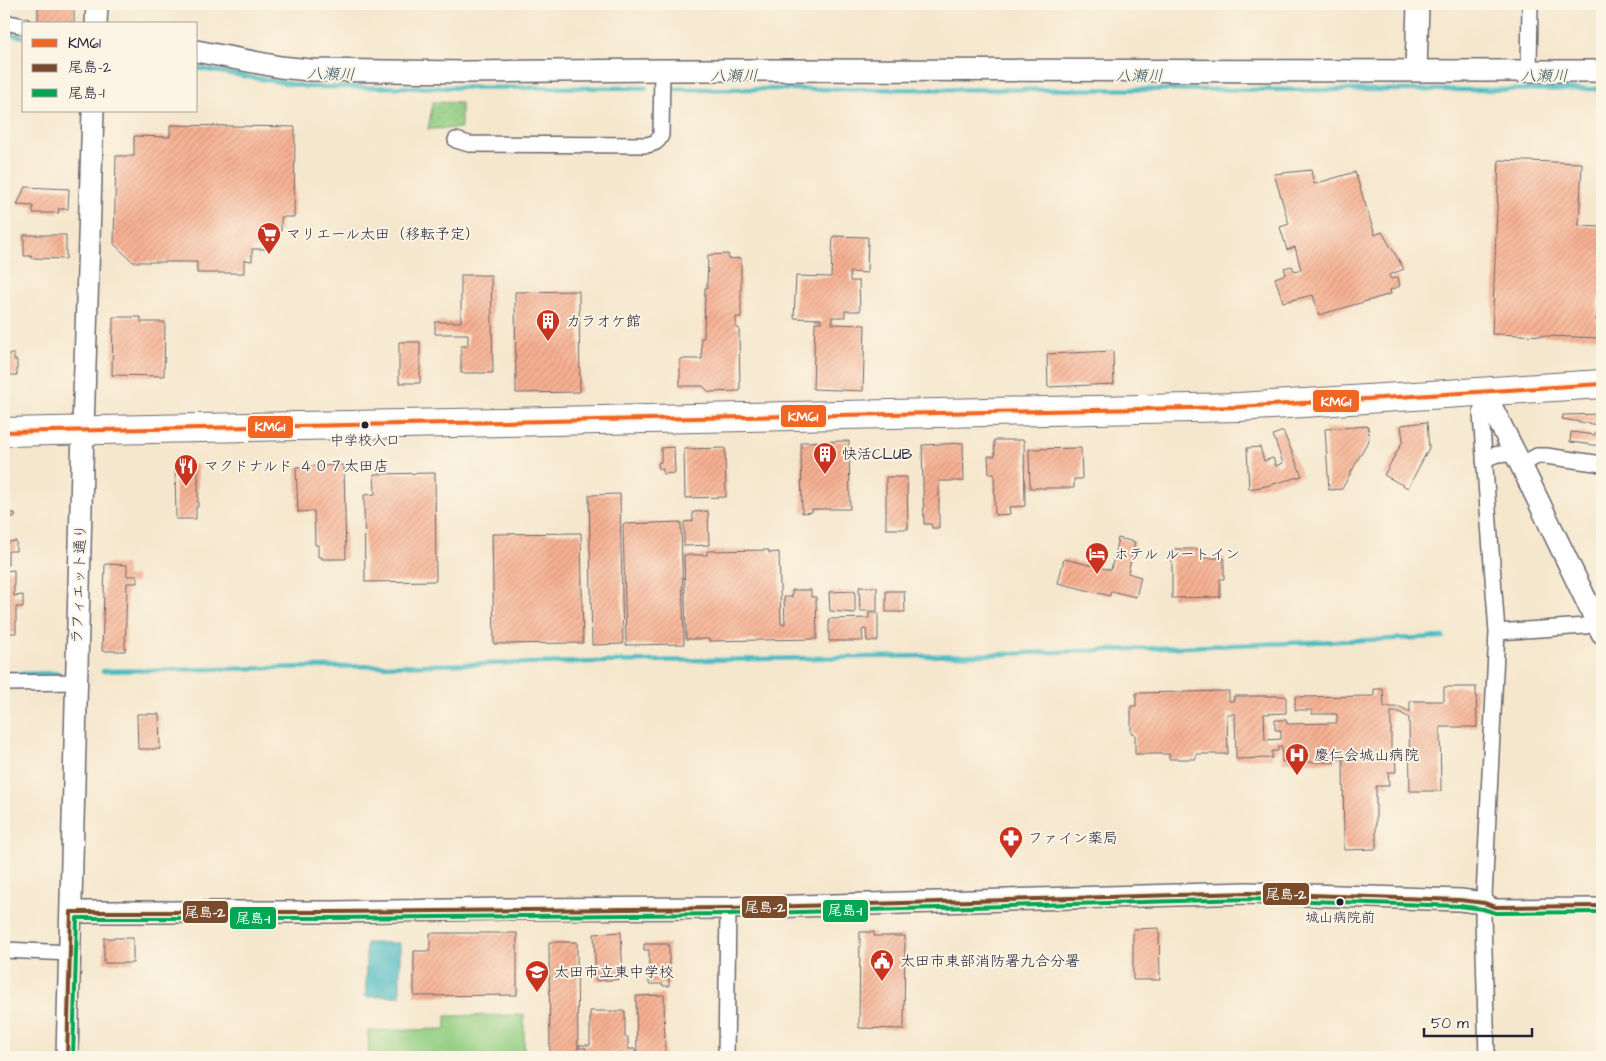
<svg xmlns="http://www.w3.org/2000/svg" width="1606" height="1061" viewBox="0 0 1606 1061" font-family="'Architects Daughter','Klee One',sans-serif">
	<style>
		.green { fill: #94cf84; stroke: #5b7860 }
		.park { fill: url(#park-dots); stroke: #5b7860 }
		.water { fill: #4cbbc2; stroke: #376e7e }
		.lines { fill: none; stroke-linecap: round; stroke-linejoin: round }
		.stream { stroke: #4cbbc2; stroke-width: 4.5 }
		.building { fill: url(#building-hatch) }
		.street-casing { stroke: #6c676e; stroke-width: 18 }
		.secondary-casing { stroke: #6c676e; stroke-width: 24 }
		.highway-casing { stroke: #6c676e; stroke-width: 30 }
		.street { stroke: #fff; stroke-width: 15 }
		.secondary { stroke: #fff; stroke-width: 21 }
		.highway { stroke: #fff; stroke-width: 28 }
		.bus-1-casing { stroke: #fcf5e5; stroke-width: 8 }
		.bus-2-casing { stroke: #fcf5e5; stroke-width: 8 }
		.bus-3-casing { stroke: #fcf5e5; stroke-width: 8 }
		.bus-1 { stroke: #f26522; stroke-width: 4 }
		.bus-2 { stroke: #7a4b2a; stroke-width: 4 }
		.bus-3 { stroke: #00a651; stroke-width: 4 }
		.bus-dot { fill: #22223b; stroke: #fcf5e5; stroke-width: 2 }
		.labels { text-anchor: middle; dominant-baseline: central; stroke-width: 4; stroke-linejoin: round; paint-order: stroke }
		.bus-label { font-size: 14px; fill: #22223b; stroke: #fcf5e5 }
		.poi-label { font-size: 15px; fill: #22223b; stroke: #fcf5e5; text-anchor: start }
		.street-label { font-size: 15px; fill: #22223b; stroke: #fcf5e5 }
		.water-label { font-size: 16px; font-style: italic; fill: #31586a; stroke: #fcf5e5 }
		.line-badge { stroke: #fcf5e5; stroke-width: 2 }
		.badge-label { font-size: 14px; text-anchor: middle; font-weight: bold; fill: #fff }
	</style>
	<defs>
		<pattern id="park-dots" width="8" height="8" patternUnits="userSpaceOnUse" patternTransform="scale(1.25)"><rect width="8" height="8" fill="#94cf84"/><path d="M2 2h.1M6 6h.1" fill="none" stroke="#7fb173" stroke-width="1.8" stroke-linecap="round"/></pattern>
		<pattern id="building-hatch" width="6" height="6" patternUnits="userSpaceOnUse" patternTransform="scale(1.25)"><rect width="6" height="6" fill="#f6b091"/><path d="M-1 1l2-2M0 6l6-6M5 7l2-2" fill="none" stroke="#d3977e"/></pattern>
	</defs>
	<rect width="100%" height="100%" fill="#fcf5e5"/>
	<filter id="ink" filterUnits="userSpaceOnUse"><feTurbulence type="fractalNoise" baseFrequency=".02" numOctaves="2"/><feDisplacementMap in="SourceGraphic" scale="10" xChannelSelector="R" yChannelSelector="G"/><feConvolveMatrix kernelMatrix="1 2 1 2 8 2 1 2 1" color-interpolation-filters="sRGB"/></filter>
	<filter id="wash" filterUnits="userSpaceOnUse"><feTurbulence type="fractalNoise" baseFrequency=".0096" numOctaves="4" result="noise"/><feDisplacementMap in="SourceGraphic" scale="20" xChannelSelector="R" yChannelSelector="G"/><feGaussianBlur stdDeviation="1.12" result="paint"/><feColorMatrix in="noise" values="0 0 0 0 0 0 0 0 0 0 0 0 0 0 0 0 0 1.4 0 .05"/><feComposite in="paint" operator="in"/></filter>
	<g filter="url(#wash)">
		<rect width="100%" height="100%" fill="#f5e7cd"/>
		<path class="green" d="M524,1015V1057H369L368,1031L446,1029V1016Z"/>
		<path class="park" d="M433,102L461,103V128L428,129Z"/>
		<path class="water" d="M366,943H400V996L366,997Z"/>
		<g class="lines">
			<path class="stream" d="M4,33L24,37
				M196,68L309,87L646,88
				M675,89L1469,90L1602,89
				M103,671L979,655L1443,637
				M4,674L58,673"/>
		</g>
		<g id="blocks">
			<path class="building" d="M38,4H74V23L38,22Z
				M170,125L295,127L294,217H281V231H266V249H252V261L244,260V273H197V262H133L114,244L116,156H134V136L170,137Z
				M1499,160L1582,163L1579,226L1602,227V295L1598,299L1596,321L1602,322V338L1492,334Z
				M1311,170L1314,184L1355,172L1375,235L1382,232L1404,269L1389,275L1391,279L1398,277L1400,286L1390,290L1391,294L1319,315L1313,295L1283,302L1275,278L1286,274L1284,268L1292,266L1295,272L1301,270L1295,247L1287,250L1280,227L1289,224L1274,174Z
				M25,187L69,189L68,209H58L59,213H33V206L17,205Z
				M24,235H66V259L31,258V256H24Z
				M833,236L868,237L867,273L850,272V281H859L860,311H845V317H832V324L865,325L863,391L813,389L815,322H821V319L794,318L796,276L831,277Z
				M728,254L729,259L741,258V317H736V328H739L740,391L709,392L703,386H680V359H702L701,338H704L705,288H707L708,255Z
				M461,275H491L493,373H461V346H468V334H435V322H461Z
				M579,291L580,392L516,393L515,292Z
				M113,317H141V322H165L164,376L112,375Z
				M399,342H420V383H399Z
				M1113,351L1114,384L1048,387L1047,354Z
				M4,354H14V360H17V375H4Z
				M1602,414V446L1570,442L1571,432L1595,435L1598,425L1562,419L1563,415Z
				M1427,422L1429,448L1408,488L1384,475L1403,441L1401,425Z
				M1368,426L1369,439L1342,489L1329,490L1325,429Z
				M1283,431L1302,476L1266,486L1249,489L1247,448L1260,447L1264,461L1273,458L1276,466L1283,463L1273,435Z
				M994,440H1024L1025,506L1009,507L1010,514L995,515L994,474H989L988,456H995Z
				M849,441L850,509H812V512L802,513L801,442Z
				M963,443L964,481H939V528H932L931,524H924L922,445Z
				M674,447L675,473L663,474V469H659L658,463L661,462V448Z
				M725,448L726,497L685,498L684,449Z
				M1081,448L1082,479H1074V488H1030L1029,449Z
				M175,464L198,465V507H196V519H176Z
				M344,465L346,559H322V557H318V545H315L314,511L298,512L296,467Z
				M435,473L436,581L365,582L364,495L375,494L374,474Z
				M886,477H907L908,529H886Z
				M620,494L623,644L592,645L589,495Z
				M708,511L709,545L684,546V522L693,521V512Z
				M4,513H15V517H7V542L16,541V551H8V565H4Z
				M681,522L684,644L626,645L623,524Z
				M581,533L583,643L494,644L492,534Z
				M1118,538L1135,542L1128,573L1141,577L1136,597L1111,591L1110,596L1058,583L1064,559L1111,570Z
				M1172,549H1200V558H1224V579H1220V597L1172,598Z
				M769,550V553L779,552L781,624H785L784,597H792V590H811V597H816L817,639L709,641V639H686L684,555H707V551Z
				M105,564L127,565V576H137V583H127L125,651H102Z
				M14,570V596L23,595V607H16V633H4V571Z
				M859,587H877V611H860Z
				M855,591V613L830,611L829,592Z
				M886,591H904L905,612H886Z
				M869,613H878V641H867L866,629L862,630L863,641H829V619L869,618Z
				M1444,687H1476L1477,727H1440L1441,791H1410L1409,718L1399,712H1391V754H1395L1396,772H1388L1389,786H1376V849L1344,850L1343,758H1334L1335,762H1282V746H1278V751H1272V758L1236,759L1235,714H1227L1228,754H1196V759H1169V754H1135V734L1131,733V706H1136V693L1229,691V701H1234V696H1286V713L1264,714L1265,740L1281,739V730H1275V720H1286L1287,724L1337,723V714H1312V710H1295V697L1374,696V689H1383L1384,707H1400L1410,712V701H1444Z
				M137,714H159L160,749H138Z
				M1159,928L1160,980H1133V929Z
				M621,932L623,979L596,981L594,934Z
				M860,932H874V936H905L904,1029L859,1028Z
				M430,933H517V995L414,996V951H430Z
				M104,938H133V963H104Z
				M549,942H577L578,1057H550Z
				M644,944H669V986H663V984H649V950H644Z
				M664,995L665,1057H637L636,996Z
				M590,1011H625V1037H628V1049H635L636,1054H586V1048H579V1045H590Z"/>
		</g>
	</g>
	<g filter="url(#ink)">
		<use href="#blocks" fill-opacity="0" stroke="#6c676e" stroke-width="1"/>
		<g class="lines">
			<g class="street-casing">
				<path id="street" d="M4,22L24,26
					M1529,70L1530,4
					M456,140L469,144L647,145C655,143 658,142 661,135L662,70
					M1484,392L1481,414L1497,632L1483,917L1487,1057
					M1484,461C1495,452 1505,452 1517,457
					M1521,465L1537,456H1546L1602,464
					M1497,632L1586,626L1597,622
					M4,683L77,682
					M1484,903L1496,907L1602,906
					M4,950L70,953
					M726,1057L728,908"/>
			</g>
			<g class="secondary-casing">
				<path id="secondary" d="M96,24L97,4
					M196,51L280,67L310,70L464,72L662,70L1602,71
					M1416,71L1418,4
					M1484,392L1521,465L1602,633
					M71,912H333L507,909L728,908L1248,893L1460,900L1484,903
					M67,1057L83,429L93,111"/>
			</g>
			<g class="highway-casing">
				<path id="highway" d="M4,432L1239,407L1602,384"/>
			</g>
			<use href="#street" class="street"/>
			<use href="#secondary" class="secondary"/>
			<use href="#highway" class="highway"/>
			<g class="bus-1-casing">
				<path id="bus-1" d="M4,432L1239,407L1602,384"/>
			</g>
			<g class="bus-2-casing">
				<path id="bus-2" d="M67,1057L71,912H333L728,908L1248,893L1460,900L1484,903L1496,907L1602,906"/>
			</g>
			<g class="bus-3-casing">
				<path id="bus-3" d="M73,1057L77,918H333L728,914L1248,899L1460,906L1483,909L1496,913L1602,912"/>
			</g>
			<use href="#bus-1" class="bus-1"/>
			<use href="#bus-2" class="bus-2"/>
			<use href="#bus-3" class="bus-3"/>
		</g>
	</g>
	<defs>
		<g id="supermarket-pin" transform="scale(1.25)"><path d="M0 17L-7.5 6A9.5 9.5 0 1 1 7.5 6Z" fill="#c8321e" stroke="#fcf5e5"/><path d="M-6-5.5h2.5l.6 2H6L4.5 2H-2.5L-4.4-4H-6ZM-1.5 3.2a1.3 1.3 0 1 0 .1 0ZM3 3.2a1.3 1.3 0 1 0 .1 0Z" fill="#fff"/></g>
		<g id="building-pin" transform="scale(1.25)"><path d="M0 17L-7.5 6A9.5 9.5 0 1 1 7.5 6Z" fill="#c8321e" stroke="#fcf5e5"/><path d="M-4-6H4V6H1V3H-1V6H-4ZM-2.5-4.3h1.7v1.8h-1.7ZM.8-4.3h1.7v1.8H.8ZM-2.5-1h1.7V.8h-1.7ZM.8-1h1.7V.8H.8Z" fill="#fff"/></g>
		<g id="restaurant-pin" transform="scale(1.25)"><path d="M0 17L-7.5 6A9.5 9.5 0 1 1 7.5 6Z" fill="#c8321e" stroke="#fcf5e5"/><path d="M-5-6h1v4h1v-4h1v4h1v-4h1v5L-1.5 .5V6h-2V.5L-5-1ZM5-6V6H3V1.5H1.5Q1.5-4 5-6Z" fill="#fff"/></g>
		<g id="hotel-pin" transform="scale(1.25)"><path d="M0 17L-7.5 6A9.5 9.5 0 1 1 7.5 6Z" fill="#c8321e" stroke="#fcf5e5"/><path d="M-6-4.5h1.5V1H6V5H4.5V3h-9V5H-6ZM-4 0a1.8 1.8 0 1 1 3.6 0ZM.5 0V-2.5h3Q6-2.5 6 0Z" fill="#fff"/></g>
		<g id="hospital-pin" transform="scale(1.25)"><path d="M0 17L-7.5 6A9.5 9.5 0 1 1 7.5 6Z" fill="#c8321e" stroke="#fcf5e5"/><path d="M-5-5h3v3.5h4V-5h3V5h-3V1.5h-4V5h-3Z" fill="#fff"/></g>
		<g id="pharmacy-pin" transform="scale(1.25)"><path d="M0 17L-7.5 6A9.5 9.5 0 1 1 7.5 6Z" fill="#c8321e" stroke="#fcf5e5"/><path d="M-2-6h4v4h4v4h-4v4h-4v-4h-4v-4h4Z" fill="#fff"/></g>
		<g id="civic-pin" transform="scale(1.25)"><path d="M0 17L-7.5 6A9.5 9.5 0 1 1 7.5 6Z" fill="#c8321e" stroke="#fcf5e5"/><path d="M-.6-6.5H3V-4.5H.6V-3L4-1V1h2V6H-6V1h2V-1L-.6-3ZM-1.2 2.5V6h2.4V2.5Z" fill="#fff"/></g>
		<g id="school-pin" transform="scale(1.25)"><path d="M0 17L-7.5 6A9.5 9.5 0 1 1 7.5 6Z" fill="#c8321e" stroke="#fcf5e5"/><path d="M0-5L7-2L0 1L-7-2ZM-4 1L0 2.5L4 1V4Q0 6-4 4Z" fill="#fff"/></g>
	</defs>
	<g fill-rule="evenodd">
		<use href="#supermarket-pin" x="269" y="234"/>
		<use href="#building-pin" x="548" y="321"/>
		<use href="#building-pin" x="825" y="454"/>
		<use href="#restaurant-pin" x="186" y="466"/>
		<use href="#hotel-pin" x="1097" y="554"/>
		<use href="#hospital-pin" x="1297" y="755"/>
		<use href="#pharmacy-pin" x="1011" y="838"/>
		<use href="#civic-pin" x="882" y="961"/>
		<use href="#school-pin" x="537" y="972"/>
	</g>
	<g class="bus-dot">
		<circle cx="365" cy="425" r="4.5"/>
		<circle cx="1340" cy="902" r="4.5"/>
	</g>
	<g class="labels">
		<g class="bus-label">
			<text x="365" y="441">中学校入口</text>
			<text x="1340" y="918">城山病院前</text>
		</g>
		<g class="poi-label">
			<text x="286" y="234">マリエール太田（移転予定）</text>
			<text x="566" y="321">カラオケ館</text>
			<text x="842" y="454">快活CLUB</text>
			<text x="204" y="466">マクドナルド ４０７太田店</text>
			<text x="1114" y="554">ホテル ルートイン</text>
			<text x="1314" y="755">慶仁会城山病院</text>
			<text x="1028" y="838">ファイン薬局</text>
			<text x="900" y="961">太田市東部消防署九合分署</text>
			<text x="554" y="972">太田市立東中学校</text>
		</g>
		<g class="street-label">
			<text transform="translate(79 584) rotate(-88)">ラフィエット通り</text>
		</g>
		<g class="water-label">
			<text transform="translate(331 74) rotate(2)">八瀬川</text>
			<text x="734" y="76">八瀬川</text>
			<text x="1139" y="76">八瀬川</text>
			<text x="1544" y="76">八瀬川</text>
		</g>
	</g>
	<g class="line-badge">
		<rect x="1312" y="389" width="48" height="24" rx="5" fill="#f26522"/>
		<rect x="780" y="404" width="47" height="24" rx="5" fill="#f26522"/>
		<rect x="247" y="415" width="47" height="24" rx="5" fill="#f26522"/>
		<rect x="1262" y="882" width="48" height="24" rx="5" fill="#7a4b2a"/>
		<rect x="741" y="895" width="47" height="24" rx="5" fill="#7a4b2a"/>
		<rect x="822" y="899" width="47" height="24" rx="5" fill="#00a651"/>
		<rect x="182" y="900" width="47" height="24" rx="5" fill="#7a4b2a"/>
		<rect x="229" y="906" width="48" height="24" rx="5" fill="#00a651"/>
	</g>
	<g class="badge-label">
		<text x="1336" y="406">KM61</text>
		<text x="803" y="421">KM61</text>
		<text x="270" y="431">KM61</text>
		<text x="1286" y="899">尾島-2</text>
		<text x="765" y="912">尾島-2</text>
		<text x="845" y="915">尾島-1</text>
		<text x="205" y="917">尾島-2</text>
		<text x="253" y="923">尾島-1</text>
	</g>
	<rect width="1606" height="1061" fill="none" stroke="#fcf5e5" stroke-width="20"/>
	<rect x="22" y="22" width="175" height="90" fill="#fcf5e5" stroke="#a5a1a1"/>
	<rect x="32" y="39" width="25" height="8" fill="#f26522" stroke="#a5a1a1"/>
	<text x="68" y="48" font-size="15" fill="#22223b">KM61</text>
	<rect x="32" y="64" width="25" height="8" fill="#7a4b2a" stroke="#a5a1a1"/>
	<text x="68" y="72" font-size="15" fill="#22223b">尾島-2</text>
	<rect x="32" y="89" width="25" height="8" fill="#00a651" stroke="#a5a1a1"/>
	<text x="68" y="98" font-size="15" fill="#22223b">尾島-1</text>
	<path d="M1424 1028v8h108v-8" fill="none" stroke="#22223b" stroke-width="2.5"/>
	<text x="1431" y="1028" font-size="15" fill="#22223b" stroke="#fcf5e5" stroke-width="4" paint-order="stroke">50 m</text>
</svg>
